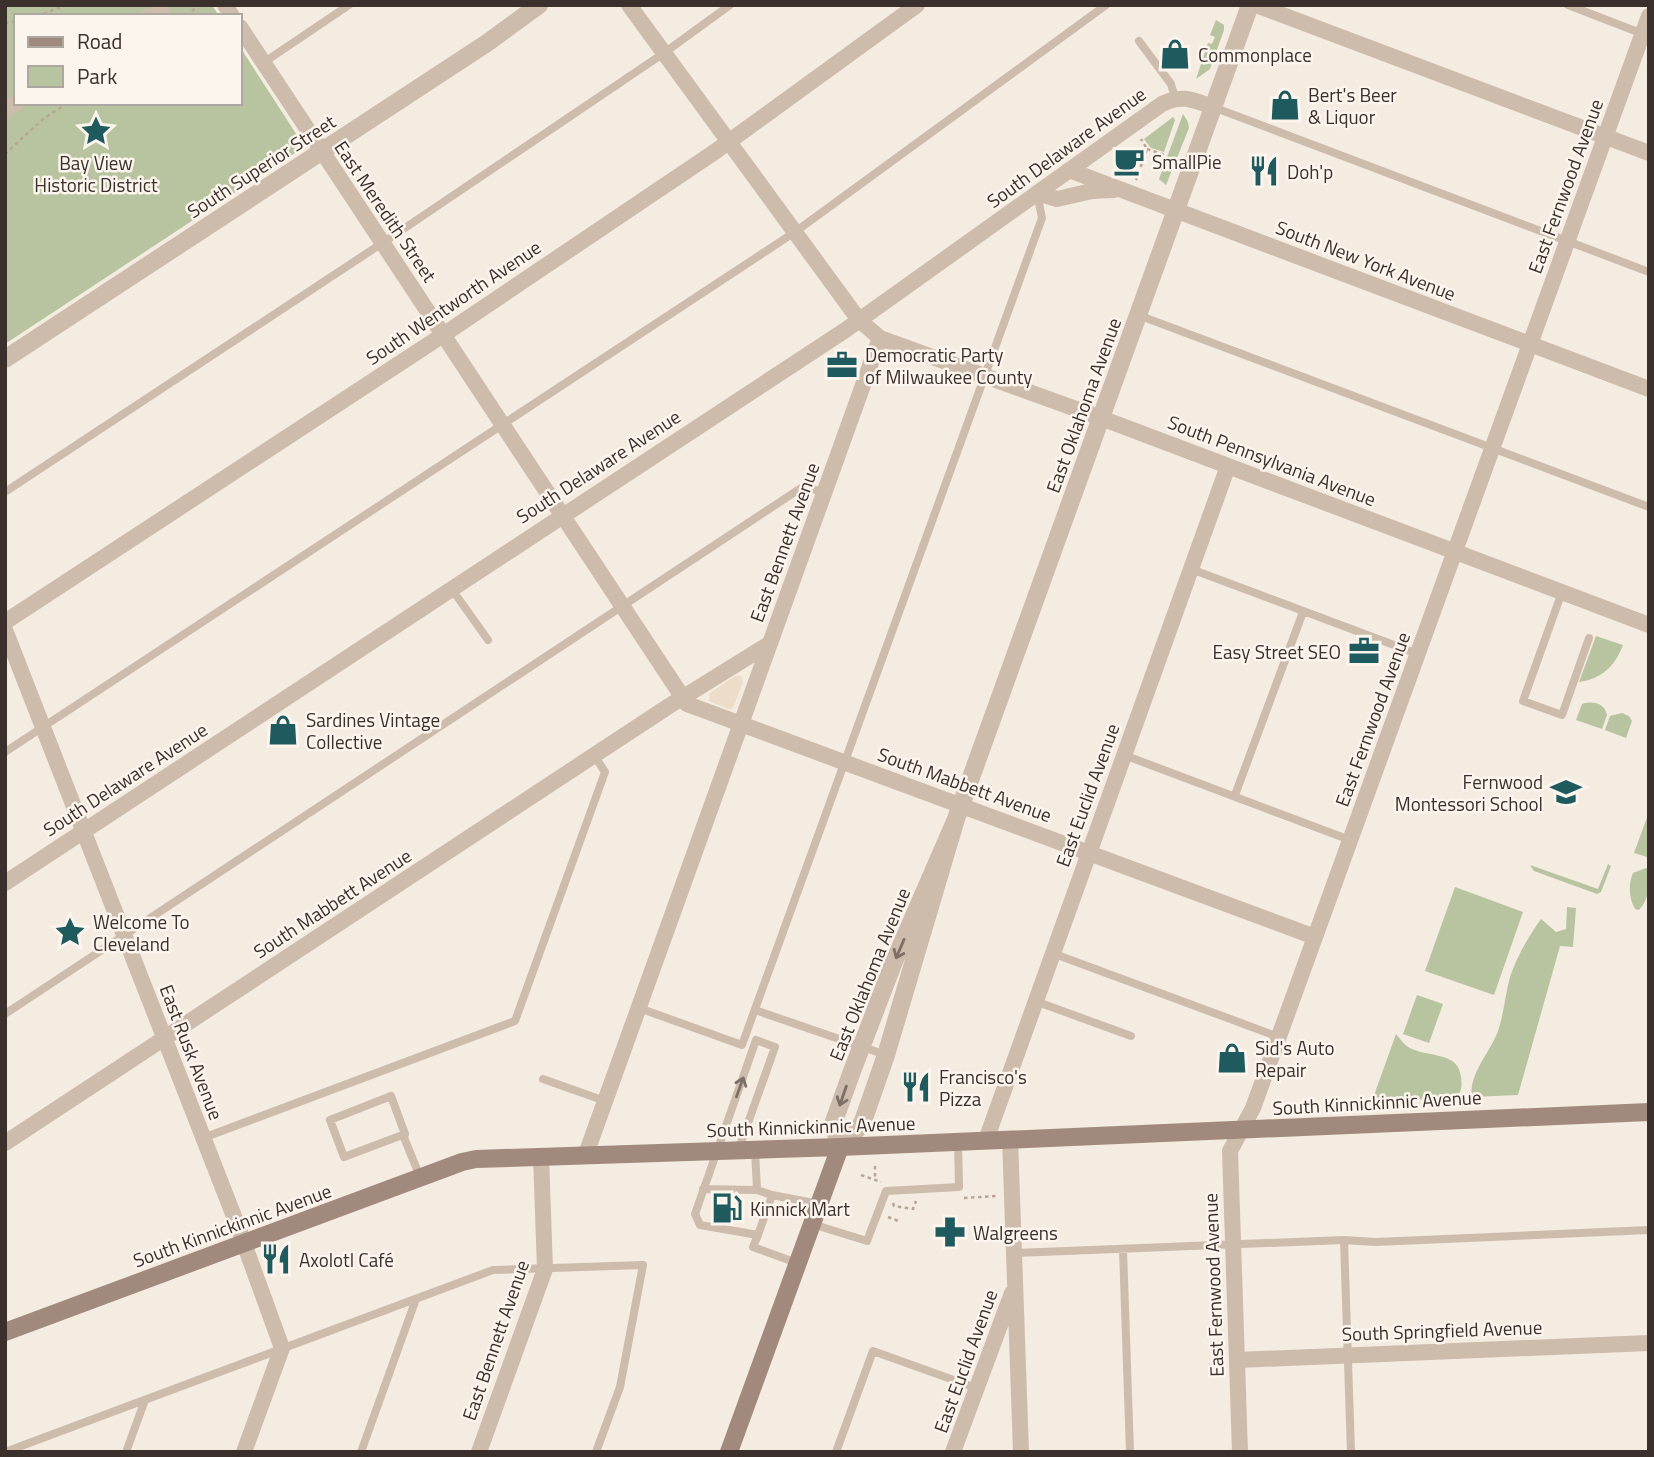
<svg xmlns="http://www.w3.org/2000/svg" width="1654" height="1457" viewBox="0 0 1654 1457" font-family="'Titillium Web',sans-serif">
	<style>
		.green { fill: #b8c4a0 }
		.plaza { fill: #ecdcc8 }
		.lines { fill: none; stroke-linecap: round; stroke-linejoin: round }
		.path { stroke: #b9a596; stroke-width: 2.5; stroke-dasharray: 3.5 3.5; stroke-linecap: butt }
		.service { stroke: #cdbbac; stroke-width: 8 }
		.minor { stroke: #cdbbac; stroke-width: 16 }
		.tertiary { stroke: #cdbbac; stroke-width: 18 }
		.secondary { stroke: #a18a7d; stroke-width: 18 }
		.oneway { stroke: #7d6f65 }
		.labels { text-anchor: middle; dominant-baseline: central; stroke-width: 5; stroke-linejoin: round; paint-order: stroke }
		.poi-label { font-size: 19px; fill: #3b302b; stroke: #fbf5ee; text-anchor: start }
		.street-label { font-size: 19px; fill: #3b302b; stroke: #fbf5ee }
	</style>
	<rect width="100%" height="100%" fill="#f4ebe1"/>
	<path class="green" d="M5,5H212L219,16H16V103H240V47L302,143L298,151L5,344Z
		M1216,20L1224,25V30L1210,69L1196,79L1208,43L1212,44L1215,37L1210,35Z
		M1183,114L1188,122L1189,128L1166,185L1159,179Z
		M1173,117L1175,120L1164,152L1151,148L1144,139Z
		M1596,636L1623,645C1615,666 1602,679 1579,682Z
		M1585,703C1595,701 1605,704 1607,715L1602,729L1576,720L1582,704Z
		M1622,713L1629,716L1632,721L1626,738L1605,730L1610,716Z
		M1649,812V857H1647L1634,853Z
		M1608,864L1611,866L1601,892L1597,894L1534,871L1530,865L1598,889Z
		M1646,868L1649,869C1649,883 1650,899 1639,910L1635,909C1629,899 1628,884 1633,873Z
		M1455,887L1523,912L1494,995L1425,971Z
		M1567,907L1576,908L1573,947L1560,946L1518,1095L1472,1097C1468,1075 1491,1051 1498,1031C1504,1014 1505,995 1510,977C1517,956 1529,936 1541,919L1556,932L1566,929Z
		M1417,995L1443,1004L1429,1043L1403,1034Z
		M1396,1034C1401,1040 1405,1046 1412,1049C1429,1057 1459,1052 1461,1077C1462,1085 1462,1090 1457,1098L1372,1101Z"/>
	<path class="plaza" d="M735,676H741L743,682L733,708L728,709L709,701L710,693Z"/>
	<g class="lines">
		<path class="path" d="M37,16L67,5
			M187,16L198,5
			M5,23L16,21
			M1147,149L1165,155
			M5,154L43,119L68,103
			M1136,180L1147,149L1141,139
			M875,1166V1180
			M861,1175L881,1182
			M964,1198L996,1196
			M893,1203L894,1206L913,1209L916,1201
			M888,1217L901,1222"/>
		<path class="service" d="M1568,5L1643,34
			M1139,41L1171,84L1175,98
			M263,63L349,5
			M1213,107L1649,272
			M1138,315L1649,507
			M5,492L396,234L664,53L730,5
			M1191,569L1418,654
			M451,588L488,640
			M1562,592L1523,701L1562,715L1589,638
			M5,752L795,232L1106,5
			M1124,755L1350,840
			M1235,795L1303,612
			M1052,953L1279,1037
			M1035,1001L1131,1036
			M639,1008L742,1045L1042,218L1037,193
			M755,1010L886,1055
			M5,1014L804,486L824,493
			M543,1079L605,1101
			M391,1096L405,1134L344,1157L330,1120Z
			M403,1135L420,1177
			M203,1138L515,1021L605,772L594,755
			M755,1150L757,1190L772,1195
			M738,1151L775,1047L756,1040L695,1214L700,1225L758,1235L753,1247L797,1263
			M703,1189L757,1190
			M812,1224L867,1241L886,1191L959,1187L958,1141
			M758,1235L772,1195L819,1204
			M1344,1240L1351,1452
			M1123,1250L1130,1452
			M1014,1253L1344,1240L1375,1242L1649,1230
			M5,1452L493,1270L643,1265L620,1387L596,1452
			M126,1452L145,1400
			M361,1452L416,1299
			M836,1452L873,1351L976,1388"/>
		<path class="minor" d="M225,5L232,16
			M1256,5L1649,153
			M149,16L165,5
			M240,27L687,704L1315,937
			M5,110L16,103
			M1069,170L1649,389
			M1037,193L1057,199L1092,191L1114,190
			M880,338L1101,418L1649,625
			M5,622L443,335L716,151L917,5
			M5,630L237,1224L282,1348L244,1452
			M5,883L844,331L1162,104C1182,94 1193,100 1213,107
			M1010,1139L1021,1452
			M986,1140L1228,466
			M5,1143L669,706L769,644
			M586,1154L880,338L859,320L629,5
			M1237,1360L1649,1343
			M479,1452L545,1269L541,1156
			M953,1452L1012,1293
			M1240,1452L1230,1151L1253,1108L1649,16"/>
		<path class="tertiary" d="M5,359L487,43L539,5
			M956,819L886,1055L862,1124L840,1147L833,1124L851,1074L893,964L956,819L1250,5"/>
		<path class="secondary" d="M5,1332L462,1162L476,1159L840,1147L1649,1112
			M729,1452L840,1147"/>
	</g>
	<defs><path id="oneway-shaft" d="M-6 0H5M1.5-3L5.5 0L1.5 3" fill="none" stroke-width="1.6" stroke-linecap="round" stroke-linejoin="round" transform="scale(1.75)"/></defs>
	<g class="oneway">
		<use href="#oneway-shaft" transform="translate(900 949) rotate(113)"/>
		<use href="#oneway-shaft" transform="translate(740 1087) rotate(-70)"/>
		<use href="#oneway-shaft" transform="translate(843 1096) rotate(109)"/>
	</g>
	<defs>
		<g id="shop-bare" transform="scale(2.415)"><path d="M-5-2.5h2.3a2.7 3.5 0 0 1 5.4 0H5L5.5 6h-11ZM-1.5-2.5h3a1.5 2.3 0 0 0-3 0Z" fill="#1f5a5e" stroke="#fbf5ee" stroke-width="2.5" paint-order="stroke"/></g>
		<g id="sight-bare" transform="scale(2.415)"><path d="M0-6L1.8-2.2L6-1.7L2.9 1.2L3.7 5.4L0 3.3L-3.7 5.4L-2.9 1.2L-6-1.7L-1.8-2.2Z" fill="#1f5a5e" stroke="#fbf5ee" stroke-width="2.5" paint-order="stroke"/></g>
		<g id="cafe-bare" transform="scale(2.415)"><path d="M-5.5-4.5H6V0H3Q3 3.5 0 3.5H-2.5Q-5.5 3.5-5.5 0ZM3-3.2v2h1.7v-2ZM-6 4.5H4V6H-6Z" fill="#1f5a5e" stroke="#fbf5ee" stroke-width="2.5" paint-order="stroke"/></g>
		<g id="restaurant-bare" transform="scale(2.415)"><path d="M-5-6h1v4h1v-4h1v4h1v-4h1v5L-1.5 .5V6h-2V.5L-5-1ZM5-6V6H3V1.5H1.5Q1.5-4 5-6Z" fill="#1f5a5e" stroke="#fbf5ee" stroke-width="2.5" paint-order="stroke"/></g>
		<g id="office-bare" transform="scale(2.415)"><path d="M-6-3h4V-5.5h4V-3h4V5H-6ZM-1-4.5V-3h2v-1.5ZM-6 0V1H6V0Z" fill="#1f5a5e" stroke="#fbf5ee" stroke-width="2.5" paint-order="stroke"/></g>
		<g id="school-bare" transform="scale(2.415)"><path d="M0-5L7-2L0 1L-7-2ZM-4 1L0 2.5L4 1V4Q0 6-4 4Z" fill="#1f5a5e" stroke="#fbf5ee" stroke-width="2.5" paint-order="stroke"/></g>
		<g id="fuel-bare" transform="scale(2.415)"><path d="M-5.5-6h7V0h2V4h1.3V-2.5L3-4.5l.8-.8L6-3V5H2.5V1h-1V6h-7ZM-4.2-4.7v3.2H.2V-4.7Z" fill="#1f5a5e" stroke="#fbf5ee" stroke-width="2.5" paint-order="stroke"/></g>
		<g id="pharmacy-bare" transform="scale(2.415)"><path d="M-2-6h4v4h4v4h-4v4h-4v-4h-4v-4h4Z" fill="#1f5a5e" stroke="#fbf5ee" stroke-width="2.5" paint-order="stroke"/></g>
	</defs>
	<g fill-rule="evenodd">
		<use href="#shop-bare" x="1175" y="54"/>
		<use href="#shop-bare" x="1285" y="105"/>
		<use href="#sight-bare" x="96" y="131"/>
		<use href="#cafe-bare" x="1129" y="161"/>
		<use href="#restaurant-bare" x="1264" y="171"/>
		<use href="#office-bare" x="842" y="365"/>
		<use href="#office-bare" x="1364" y="651"/>
		<use href="#shop-bare" x="283" y="730"/>
		<use href="#school-bare" x="1566" y="792"/>
		<use href="#sight-bare" x="70" y="932"/>
		<use href="#shop-bare" x="1232" y="1058"/>
		<use href="#restaurant-bare" x="916" y="1087"/>
		<use href="#fuel-bare" x="727" y="1208"/>
		<use href="#pharmacy-bare" x="950" y="1232"/>
		<use href="#restaurant-bare" x="276" y="1259"/>
	</g>
	<g class="labels">
		<g class="poi-label">
			<text x="1198" y="54">Commonplace</text>
			<text x="1308" y="94">Bert's Beer<tspan x="1308" dy="22">&amp; Liquor</tspan></text>
			<text x="1152" y="161">SmallPie</text>
			<text x="96" y="162" text-anchor="middle">Bay View<tspan x="96" dy="22">Historic District</tspan></text>
			<text x="1287" y="171">Doh'p</text>
			<text x="865" y="354">Democratic Party<tspan x="865" dy="22">of Milwaukee County</tspan></text>
			<text x="1341" y="651" text-anchor="end">Easy Street SEO</text>
			<text x="306" y="719">Sardines Vintage<tspan x="306" dy="22">Collective</tspan></text>
			<text x="1543" y="781" text-anchor="end">Fernwood<tspan x="1543" dy="22">Montessori School</tspan></text>
			<text x="93" y="921">Welcome To<tspan x="93" dy="22">Cleveland</tspan></text>
			<text x="1255" y="1047">Sid's Auto<tspan x="1255" dy="22">Repair</tspan></text>
			<text x="939" y="1076">Francisco's<tspan x="939" dy="22">Pizza</tspan></text>
			<text x="750" y="1208">Kinnick Mart</text>
			<text x="973" y="1232">Walgreens</text>
			<text x="299" y="1259">Axolotl Café</text>
		</g>
		<g class="street-label">
			<text transform="translate(1066 147) rotate(-36)">South Delaware Avenue</text>
			<text transform="translate(261 166) rotate(-33)">South Superior Street</text>
			<text transform="translate(1565 186) rotate(-70)">East Fernwood Avenue</text>
			<text transform="translate(386 211) rotate(56)">East Meredith Street</text>
			<text transform="translate(1366 260) rotate(21)">South New York Avenue</text>
			<text transform="translate(453 302) rotate(-34)">South Wentworth Avenue</text>
			<text transform="translate(1083 405) rotate(-70)">East Oklahoma Avenue</text>
			<text transform="translate(1272 460) rotate(21)">South Pennsylvania Avenue</text>
			<text transform="translate(598 466) rotate(-33)">South Delaware Avenue</text>
			<text transform="translate(784 542) rotate(-70)">East Bennett Avenue</text>
			<text transform="translate(1372 719) rotate(-70)">East Fernwood Avenue</text>
			<text transform="translate(125 779) rotate(-33)">South Delaware Avenue</text>
			<text transform="translate(965 784) rotate(20)">South Mabbett Avenue</text>
			<text transform="translate(1087 795) rotate(-70)">East Euclid Avenue</text>
			<text transform="translate(332 903) rotate(-33)">South Mabbett Avenue</text>
			<text transform="translate(869 974) rotate(-68)">East Oklahoma Avenue</text>
			<text transform="translate(192 1052) rotate(69)">East Rusk Avenue</text>
			<text transform="translate(1377 1102) rotate(-3)">South Kinnickinnic Avenue</text>
			<text transform="translate(811 1126) rotate(-2)">South Kinnickinnic Avenue</text>
			<text transform="translate(232 1225) rotate(-20)">South Kinnickinnic Avenue</text>
			<text transform="translate(1213 1285) rotate(-92)">East Fernwood Avenue</text>
			<text transform="translate(1442 1330) rotate(-2)">South Springfield Avenue</text>
			<text transform="translate(495 1340) rotate(-71)">East Bennett Avenue</text>
			<text transform="translate(965 1361) rotate(-70)">East Euclid Avenue</text>
		</g>
	</g>
	<rect width="1654" height="1457" fill="none" stroke="#3b302b" stroke-width="14"/>
	<rect x="14" y="14" width="228" height="91" fill="#fbf5ee" stroke="#aea6a0" stroke-width="2"/>
	<rect x="28" y="37" width="35" height="10" fill="#a18a7d" stroke="#aea6a0" stroke-width="2"/>
	<text x="77" y="49" font-size="21" fill="#3b302b">Road</text>
	<rect x="28" y="66" width="35" height="21" fill="#b8c4a0" stroke="#aea6a0" stroke-width="2"/>
	<text x="77" y="84" font-size="21" fill="#3b302b">Park</text>
</svg>
